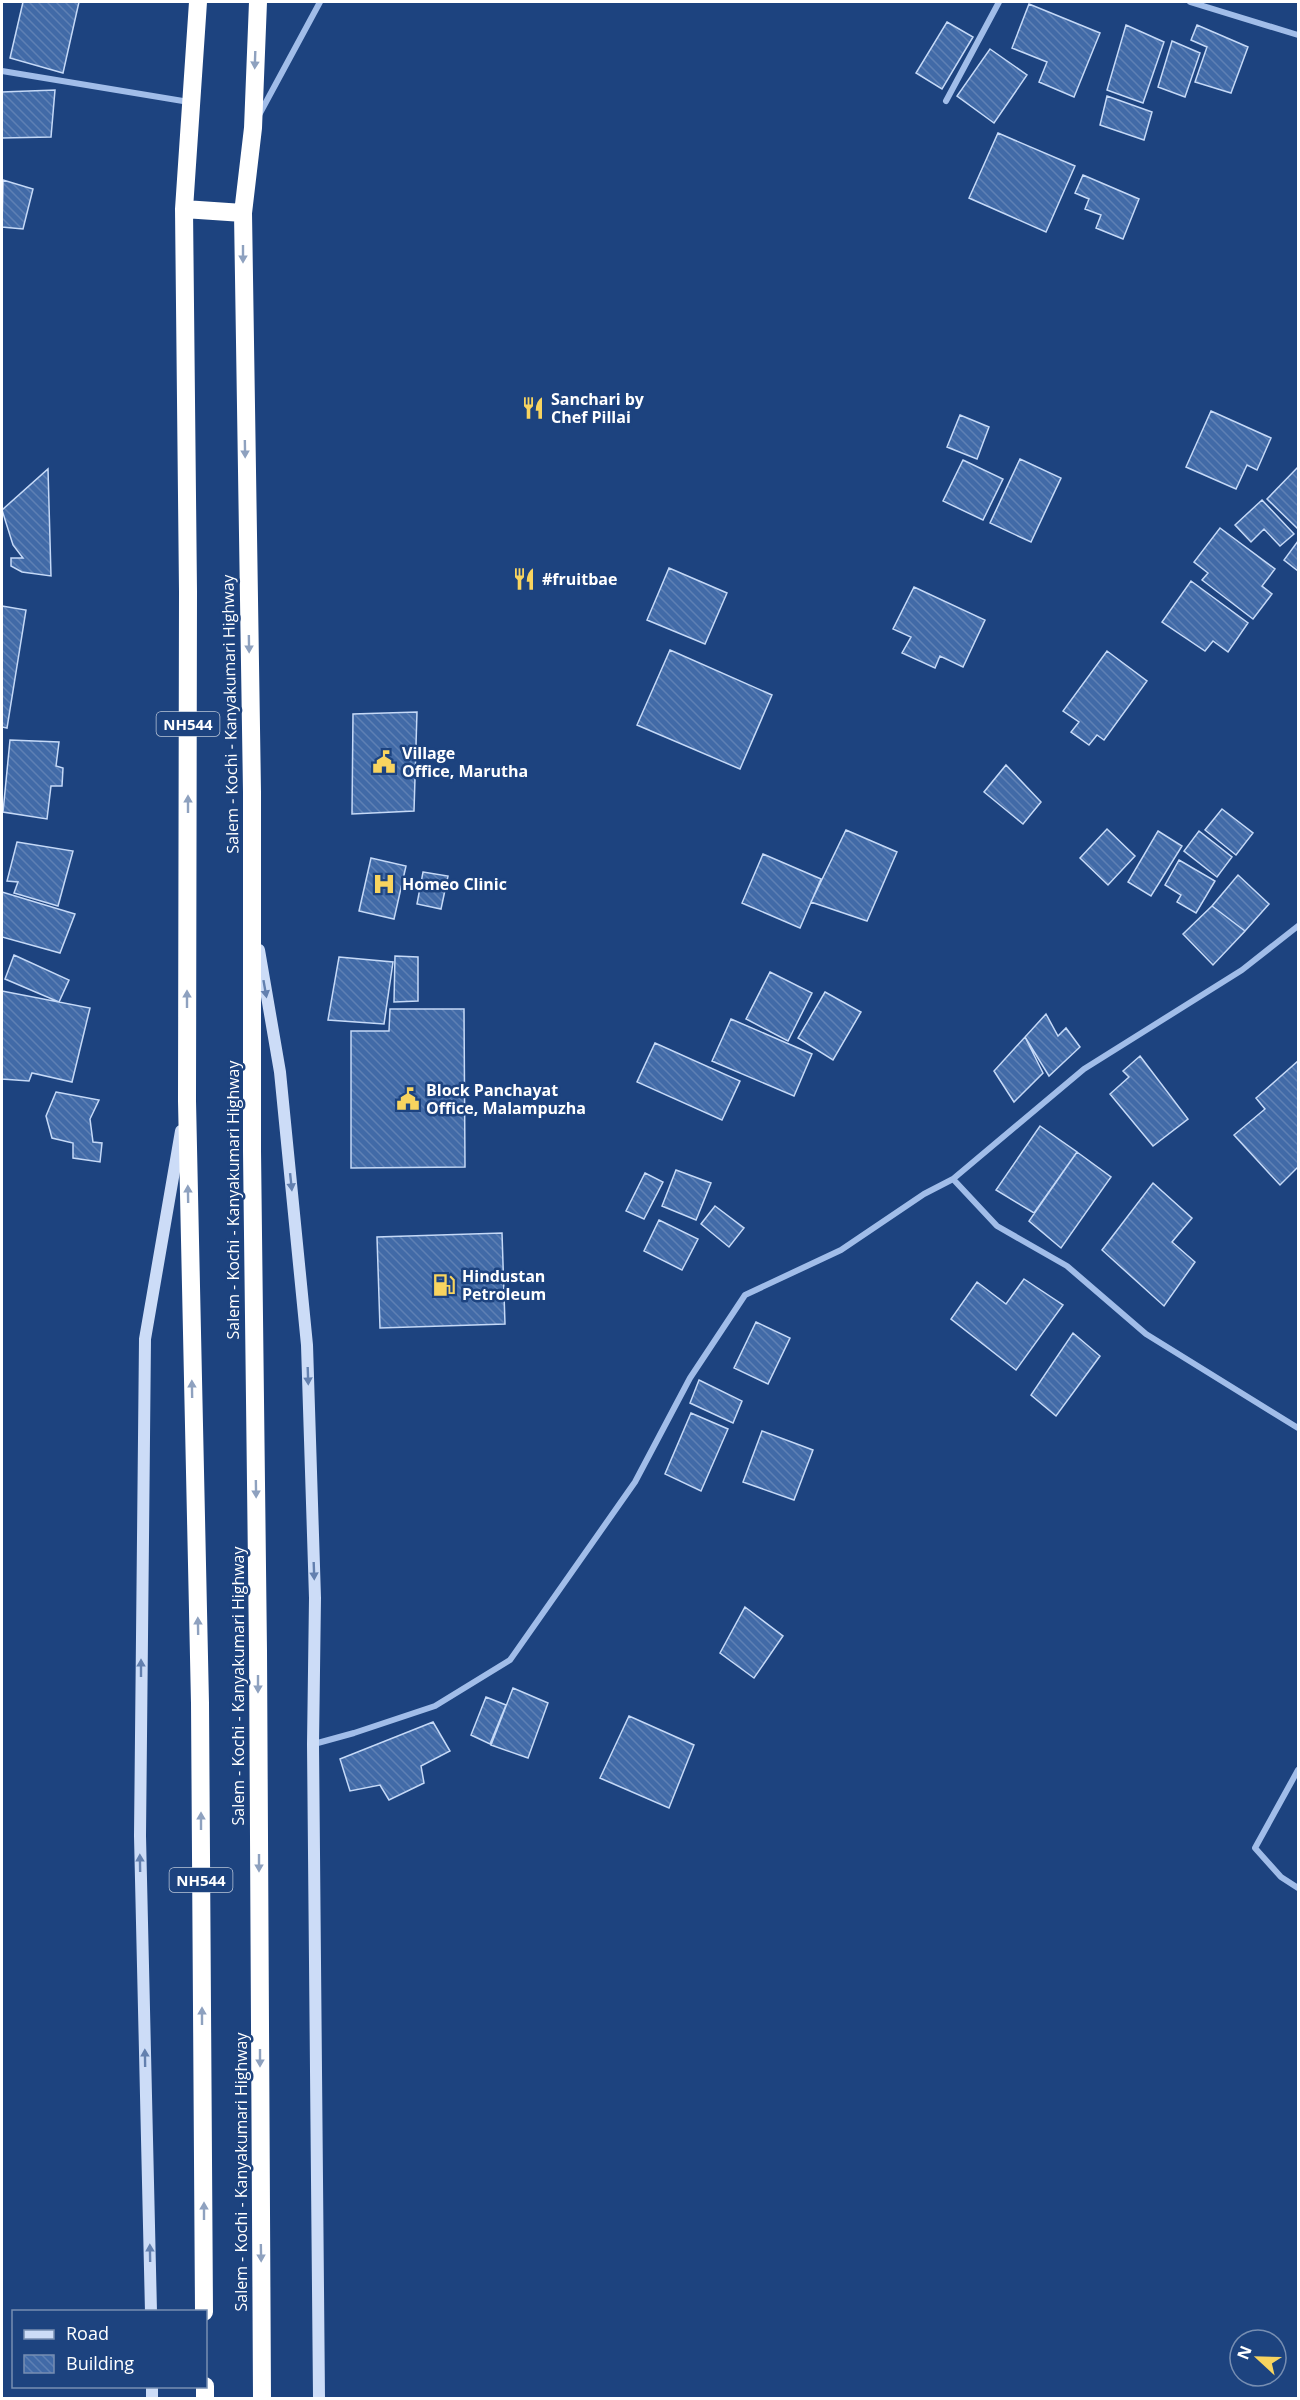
<svg xmlns="http://www.w3.org/2000/svg" width="1300" height="2400" viewBox="0 0 1300 2400" font-family="'Open Sans',sans-serif">
	<style>
		.building { fill: url(#building-back-hatch); stroke: #c5d9f7; stroke-width: 1.5 }
		.lines { fill: none; stroke-linecap: round; stroke-linejoin: round }
		.street { stroke: #a1bde9; stroke-width: 6 }
		.secondary { stroke: #ccdcf7; stroke-width: 12 }
		.highway { stroke: #fff; stroke-width: 18 }
		.oneway { fill: #8ea1bf }
		.oneway2 { fill: #6380af }
		.labels { text-anchor: middle; dominant-baseline: central; stroke-width: 5; stroke-linejoin: round; paint-order: stroke }
		.shield { fill: #1d437f; stroke: #bbc7d9; stroke-width: 1.5 }
		.shield-label { font-size: 15px; font-weight: bold; fill: #fff }
		.poi-label { font-size: 16px; font-weight: bold; fill: #fff; stroke: #1d437f; text-anchor: start }
		.street-label { font-size: 16px; fill: #fff; stroke: #1d437f }
	</style>
	<defs>
		<pattern id="building-back-hatch" width="6" height="6" patternUnits="userSpaceOnUse" patternTransform="scale(1.5)"><rect width="6" height="6" fill="#416aa7"/><path d="M-1 5l2 2M0 0l6 6M5-1l2 2" fill="none" stroke="#5e80b4"/></pattern>
	</defs>
	<rect width="100%" height="100%" fill="#1d437f"/>
	<path class="building" d="M23,2H79L63,73L10,58Z
		M1029,4L1100,33L1074,97L1039,82L1047,62L1012,48Z
		M947,22L973,37L942,89L916,73Z
		M1126,25L1164,42L1143,103L1107,90Z
		M1197,25L1248,47L1231,93L1195,82L1207,47L1191,40Z
		M1172,41L1200,53L1185,97L1158,87Z
		M990,49L1027,75L994,123L957,96Z
		M55,90L51,137L2,138V92Z
		M1107,96L1152,112L1144,140L1100,125Z
		M998,133L1075,166L1046,232L969,198Z
		M1083,175L1139,199L1123,239L1096,228L1101,215L1085,209L1089,199L1075,193Z
		M3,180L33,189L23,229L2,227Z
		M1211,411L1271,438L1257,470L1247,465L1236,489L1186,467Z
		M960,415L989,427L977,459L947,447Z
		M1020,459L1061,478L1031,542L990,523Z
		M963,460L1003,479L983,520L943,501Z
		M1297,468L1298,469V529L1267,499Z
		M48,469L51,576L22,572L11,566V558H23L13,545L2,510Z
		M1262,500L1294,534L1280,546L1264,529L1251,542L1235,525Z
		M1220,528L1275,569L1262,586L1272,594L1253,619L1202,580L1208,573L1194,562Z
		M1298,541V571L1284,560Z
		M669,568L727,593L705,644L647,620Z
		M1191,581L1248,623L1228,652L1213,641L1205,651L1162,622Z
		M914,587L985,620L963,667L940,656L935,668L902,653L911,637L893,629Z
		M2,606L26,610L7,728L2,727Z
		M670,650L772,695L740,769L637,725Z
		M1107,651L1147,681L1104,740L1097,735L1089,745L1071,732L1079,722L1063,711Z
		M417,712L414,811L352,814L353,714Z
		M10,740L59,742L56,766L63,768L62,786H51L47,819L3,812Z
		M1006,765L1041,802L1023,824L984,792Z
		M1222,809L1253,833L1236,855L1205,830Z
		M1107,829L1135,856L1108,885L1080,858Z
		M846,830L897,852L867,921L811,902Z
		M1158,831L1182,846L1151,896L1128,882Z
		M1199,831L1232,857L1217,877L1184,851Z
		M17,842L73,851L58,906L14,893L18,882L7,881Z
		M763,854L821,879L800,928L742,903Z
		M371,858L406,866L394,919L359,911Z
		M1179,860L1215,881L1196,913L1177,902L1181,895L1165,885Z
		M423,872L448,876L441,909L417,904Z
		M1238,875L1269,904L1245,931L1212,906Z
		M2,892L75,914L60,953L2,937Z
		M1212,906L1245,931L1213,965L1183,934Z
		M14,955L69,980L59,1002L5,979Z
		M395,956L418,957V1001L394,1002Z
		M339,957L393,962L384,1024L328,1020Z
		M770,972L812,993L788,1041L746,1019Z
		M2,991L90,1008L72,1082L32,1073L29,1081L2,1079Z
		M825,992L861,1012L833,1060L798,1038Z
		M390,1009H464L465,1167L351,1168V1031H389Z
		M1046,1014L1058,1036L1066,1028L1080,1047L1049,1076L1025,1037Z
		M731,1019L812,1054L794,1096L712,1061Z
		M1025,1037L1043,1073L1014,1102L994,1071Z
		M655,1043L740,1081L722,1120L637,1082Z
		M1140,1056L1188,1119L1153,1146L1110,1094L1129,1077L1123,1071Z
		M1298,1061V1167L1280,1185L1234,1135L1265,1109L1256,1098Z
		M56,1092L99,1100L90,1119L93,1142L102,1143L100,1162L73,1158V1143L52,1138L46,1116Z
		M1040,1126L1077,1152L1034,1213L996,1190Z
		M1077,1152L1111,1177L1061,1248L1029,1221Z
		M676,1170L711,1183L696,1220L662,1206Z
		M645,1173L663,1182L644,1219L626,1211Z
		M1153,1183L1192,1218L1172,1242L1195,1262L1164,1306L1102,1250Z
		M715,1206L744,1228L729,1247L701,1224Z
		M659,1220L698,1239L682,1270L644,1251Z
		M502,1233L505,1324L380,1328L377,1237Z
		M1024,1279L1063,1305L1016,1370L951,1319L977,1282L1006,1304Z
		M756,1322L790,1338L768,1384L734,1368Z
		M1073,1333L1100,1356L1056,1416L1031,1395Z
		M699,1380L742,1401L733,1423L690,1403Z
		M691,1413L728,1429L701,1491L665,1474Z
		M762,1431L813,1450L794,1500L743,1482Z
		M745,1607L783,1636L754,1678L720,1653Z
		M513,1688L548,1703L528,1758L491,1745Z
		M486,1697L506,1705L490,1744L471,1735Z
		M629,1716L694,1745L669,1808L600,1778Z
		M433,1722L450,1751L421,1766L424,1783L389,1800L380,1785L350,1791L340,1759Z"/>
	<g class="lines">
		<path class="street" d="M1190,2L1298,35
			M2,71L189,102
			M946,101L999,2
			M259,115L320,2
			M953,1179L1084,1069L1242,970L1298,926
			M314,1744L354,1733L435,1706L510,1660L635,1482L690,1378L745,1295L841,1250L924,1194L953,1179L997,1226L1067,1266L1146,1334L1298,1428
			M1298,1770L1255,1848L1281,1877L1298,1888"/>
		<path class="secondary" d="M259,950L280,1072L307,1345L315,1598L313,1744L319,2398
			M151,2312L140,1836L145,1339L181,1131
			M152,2386V2398"/>
		<path class="highway" d="M198,2L184,209L188,591L187,1101L200,1703L204,2312
			M258,2L253,128L243,213L252,792V1151L258,1650L262,2398
			M184,209L243,213
			M205,2386V2398"/>
	</g>
	<defs><path id="oneway-solid" d="M-6-.8H1V-3.2L6.5 0L1 3.2V.8H-6Z" transform="scale(1.5)"/></defs>
	<g class="oneway">
		<use href="#oneway-solid" transform="translate(255 60) rotate(92)"/>
		<use href="#oneway-solid" transform="translate(243 254) rotate(90)"/>
		<use href="#oneway-solid" transform="translate(245 449) rotate(89)"/>
		<use href="#oneway-solid" transform="translate(249 644) rotate(89)"/>
		<use href="#oneway-solid" transform="translate(188 804) rotate(-90)"/>
		<use href="#oneway-solid" transform="translate(187 999) rotate(-90)"/>
		<use href="#oneway-solid" transform="translate(188 1194) rotate(-91)"/>
		<use href="#oneway-solid" transform="translate(192 1389) rotate(-91)"/>
		<use href="#oneway-solid" transform="translate(256 1489) rotate(89)"/>
		<use href="#oneway-solid" transform="translate(198 1626) rotate(-91)"/>
		<use href="#oneway-solid" transform="translate(258 1684) rotate(90)"/>
		<use href="#oneway-solid" transform="translate(201 1821) rotate(-90)"/>
		<use href="#oneway-solid" transform="translate(259 1863) rotate(90)"/>
		<use href="#oneway-solid" transform="translate(202 2016) rotate(-90)"/>
		<use href="#oneway-solid" transform="translate(260 2058) rotate(90)"/>
		<use href="#oneway-solid" transform="translate(204 2211) rotate(-90)"/>
		<use href="#oneway-solid" transform="translate(261 2253) rotate(89)"/>
	</g>
	<g class="oneway2">
		<use href="#oneway-solid" transform="translate(265 989) rotate(80)"/>
		<use href="#oneway-solid" transform="translate(291 1182) rotate(84)"/>
		<use href="#oneway-solid" transform="translate(308 1376) rotate(88)"/>
		<use href="#oneway-solid" transform="translate(314 1571) rotate(88)"/>
		<use href="#oneway-solid" transform="translate(141 1668) rotate(-90)"/>
		<use href="#oneway-solid" transform="translate(140 1863) rotate(-91)"/>
		<use href="#oneway-solid" transform="translate(145 2058) rotate(-91)"/>
		<use href="#oneway-solid" transform="translate(150 2253) rotate(-91)"/>
	</g>
	<defs>
		<g id="restaurant-bare" transform="scale(1.8)"><path d="M-5-6h1v4h1v-4h1v4h1v-4h1v5L-1.5 .5V6h-2V.5L-5-1ZM5-6V6H3V1.5H1.5Q1.5-4 5-6Z" fill="#f8d45f" stroke="#1d437f" stroke-width="2.5" paint-order="stroke"/></g>
		<g id="civic-bare" transform="scale(1.8)"><path d="M-.6-6.5H3V-4.5H.6V-3L4-1V1h2V6H-6V1h2V-1L-.6-3ZM-1.2 2.5V6h2.4V2.5Z" fill="#f8d45f" stroke="#1d437f" stroke-width="2.5" paint-order="stroke"/></g>
		<g id="hospital-bare" transform="scale(1.8)"><path d="M-5-5h3v3.5h4V-5h3V5h-3V1.5h-4V5h-3Z" fill="#f8d45f" stroke="#1d437f" stroke-width="2.5" paint-order="stroke"/></g>
		<g id="fuel-bare" transform="scale(1.8)"><path d="M-5.5-6h7V0h2V4h1.3V-2.5L3-4.5l.8-.8L6-3V5H2.5V1h-1V6h-7ZM-4.2-4.7v3.2H.2V-4.7Z" fill="#f8d45f" stroke="#1d437f" stroke-width="2.5" paint-order="stroke"/></g>
	</defs>
	<g fill-rule="evenodd">
		<use href="#restaurant-bare" x="533" y="408"/>
		<use href="#restaurant-bare" x="524" y="579"/>
		<use href="#civic-bare" x="384" y="762"/>
		<use href="#hospital-bare" x="384" y="884"/>
		<use href="#civic-bare" x="408" y="1099"/>
		<use href="#fuel-bare" x="444" y="1285"/>
	</g>
	<g class="labels">
		<g class="shield">
			<rect x="156.5" y="712" width="63" height="24" rx="4.5"/>
			<rect x="169.5" y="1868" width="63" height="24" rx="4.5"/>
		</g>
		<g class="shield-label">
			<text x="188" y="724">NH544</text>
			<text x="201" y="1880">NH544</text>
		</g>
		<g class="poi-label">
			<text x="551" y="399">Sanchari by<tspan x="551" dy="18">Chef Pillai</tspan></text>
			<text x="542" y="579">#fruitbae</text>
			<text x="402" y="753">Village<tspan x="402" dy="18">Office, Marutha</tspan></text>
			<text x="402" y="884">Homeo Clinic</text>
			<text x="426" y="1090">Block Panchayat<tspan x="426" dy="18">Office, Malampuzha</tspan></text>
			<text x="462" y="1276">Hindustan<tspan x="462" dy="18">Petroleum</tspan></text>
		</g>
		<g class="street-label">
			<text transform="translate(230 714) rotate(-91)">Salem - Kochi - Kanyakumari Highway</text>
			<text transform="translate(233 1200) rotate(-90)">Salem - Kochi - Kanyakumari Highway</text>
			<text transform="translate(238 1686) rotate(-90)">Salem - Kochi - Kanyakumari Highway</text>
			<text transform="translate(241 2172) rotate(-90)">Salem - Kochi - Kanyakumari Highway</text>
		</g>
	</g>
	<rect width="1300" height="2400" fill="none" stroke="#ffffff" stroke-width="6"/>
	<rect x="12" y="2310" width="195" height="78" fill="#1d437f" stroke="#778eb2" stroke-width="1.5"/>
	<rect x="24" y="2330" width="30" height="9" fill="#ccdcf7" stroke="#778eb2" stroke-width="1.5"/>
	<text x="66" y="2340" font-size="18" fill="#ffffff">Road</text>
	<rect x="24" y="2355" width="30" height="18" fill="url(#building-back-hatch)" stroke="#778eb2" stroke-width="1.5"/>
	<text x="66" y="2370" font-size="18" fill="#ffffff">Building</text>
	<g transform="translate(1258 2358) rotate(292)"><circle r="28" fill="#1d437f" stroke="#778eb2" stroke-width="1.5"/>
	<path d="M0-4.5L10 22L0 15L-10 22Z" fill="#f8d45f"/>
	<text y="-9" font-size="16" font-weight="bold" text-anchor="middle" fill="#ffffff">N</text>
	</g>
</svg>
